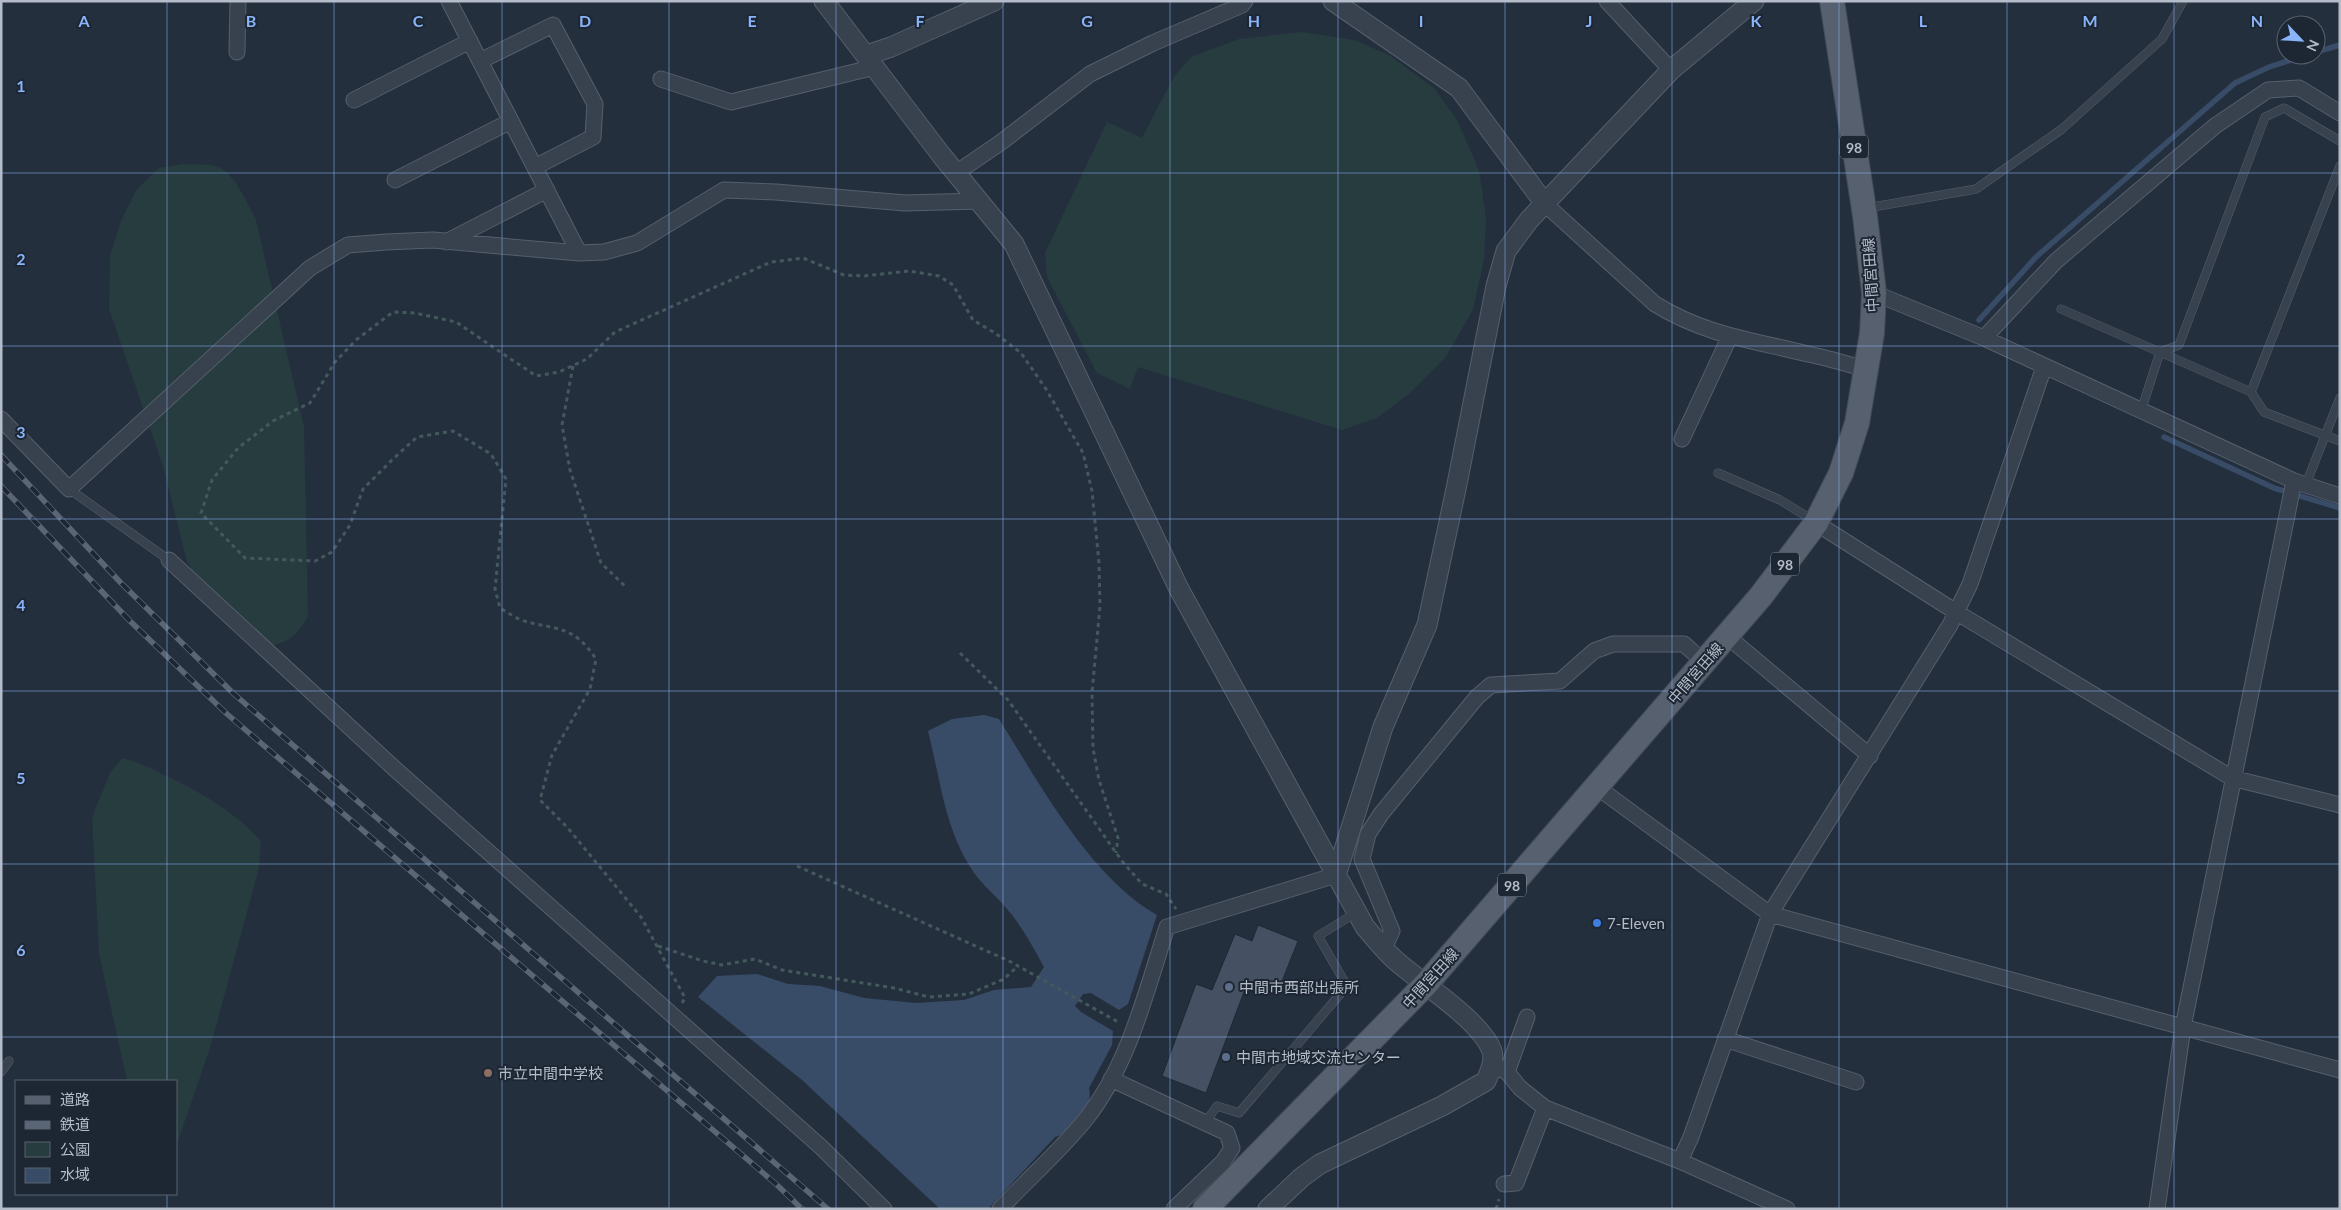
<svg xmlns="http://www.w3.org/2000/svg" width="2341" height="1210" viewBox="0 0 2341 1210" font-family="Lato,'Noto Sans JP',sans-serif">
	<style>
		.green { fill: #263c3f }
		.water { fill: #394c67 }
		.lines { fill: none; stroke-linecap: round; stroke-linejoin: round }
		.stream { stroke: #394c67; stroke-width: 5.5 }
		.building { fill: #455162; stroke: #1f2835 }
		.service-casing { stroke: #565f6c; stroke-width: 9 }
		.minor-casing { stroke: #565f6c; stroke-width: 17 }
		.tertiary-casing { stroke: #565f6c; stroke-width: 21 }
		.primary-casing { stroke: #414a57; stroke-width: 26 }
		.path { stroke: #44595c; stroke-width: 3; stroke-dasharray: 4 4; stroke-linecap: butt }
		.service { stroke: #38414e; stroke-width: 8 }
		.minor { stroke: #38414e; stroke-width: 15 }
		.tertiary { stroke: #38414e; stroke-width: 19 }
		.primary { stroke: #56606e; stroke-width: 24 }
		.rail-casing { stroke: #5a6575; stroke-width: 5.5 }
		.rail { stroke: #1d2633; stroke-width: 4; stroke-dasharray: 11; stroke-linecap: butt }
		.grid { fill: none; stroke: #8ab4f8; stroke-width: 1; stroke-opacity: 0.55 }
		.shop-dot { fill: #3f7fe0; stroke: #1d2633; stroke-width: 2 }
		.service-dot { fill: #5c6f8a; stroke: #1d2633; stroke-width: 2 }
		.education-dot { fill: #8d6e63; stroke: #1d2633; stroke-width: 2 }
		.labels { text-anchor: middle; dominant-baseline: central; stroke-width: 4; stroke-linejoin: round; paint-order: stroke }
		.shield { fill: #1d2633; stroke: #878f9c; stroke-width: 1 }
		.shield-label { font-size: 14px; font-weight: bold; fill: #b4bcc9 }
		.street-label { font-size: 15px; fill: #b4bcc9; stroke: #1d2633 }
		.poi-label { font-size: 15px; fill: #b4bcc9; stroke: #1d2633; text-anchor: start }
		.grid-label { font-size: 16px; text-anchor: middle; font-weight: bold; fill: #8ab4f8; stroke: #1d2633; stroke-width: 4; stroke-linejoin: round; paint-order: stroke }
	</style>
	<rect width="100%" height="100%" fill="#242f3e"/>
	<path class="green" d="M1302,32L1355,40L1389,55L1434,88L1457,120L1479,170L1486,217L1484,260L1473,310L1445,358L1410,393L1377,418L1342,430L1138,367L1130,389L1097,373L1047,277L1045,253L1107,122L1142,138L1173,78L1191,57L1239,39Z
		M183,164C193,165 208,163 218,167C235,173 248,205 256,220L304,427L308,616C297,635 291,642 269,646L215,606L187,562L163,466L109,309L110,255L121,221L137,189L159,168Z
		M122,758C139,762 154,770 169,777C204,794 235,812 261,841L259,868L210,1048L176,1147V1081H127L99,954L92,817L110,773Z"/>
	<path class="water" d="M984,715L999,719C1039,783 1090,877 1157,915L1128,1004L1119,1010L1091,993L1083,994L1075,1006L1081,1012L1113,1031L1112,1045L1089,1088C1094,1107 1073,1132 1055,1137L988,1209H940L802,1080L698,997L717,976L757,974L788,984L820,986L864,998L916,1003L964,1000L994,990L1031,987L1044,967C1033,947 1022,926 1007,909C998,898 987,889 978,878C945,835 941,781 928,731L952,719Z"/>
	<g class="lines">
		<path class="stream" d="M2316,52L2340,45
			M1979,320L2036,257L2235,83L2269,67L2307,55
			M2164,437L2274,488L2340,508"/>
	</g>
	<path class="building" d="M1258,925L1298,941L1277,994L1250,983L1247,993L1244,992L1206,1093L1162,1076L1196,984L1212,990L1235,934L1252,941Z"/>
	<g class="lines">
		<g class="service-casing">
			<path id="service" d="M1867,208L1976,189L2062,129L2162,39L2183,1
				M2061,309L2251,392L2264,412L2340,441
				M2251,392L2340,166
				M2141,411L2160,352L2179,345L2265,117L2284,108L2340,141
				M1718,473L1780,500L1814,521
				M2306,484L2340,398
				M69,489L169,560
				M1,1072L9,1061
				M1205,1123L1217,1106L1239,1113L1347,986L1318,936L1357,912"/>
		</g>
		<g class="minor-casing">
			<path id="minor" d="M449,1L579,253
				M1607,1L1671,70
				M237,52L238,1
				M480,61L553,25L595,104L593,137L535,167
				M661,79L731,102L875,67
				M354,100L470,41
				M956,173L1000,143L1090,74L1153,43L1242,5L1245,1
				M395,180L511,121
				M1545,204L1655,304C1705,335 1752,340 1808,354C1828,358 1848,364 1868,370
				M446,242L547,190
				M1874,293L1984,338L2294,481L2340,496
				M1984,338L2056,261L2215,126L2268,90L2299,88L2340,113
				M1,419L69,489L310,268L348,245L386,242L433,240L579,253L604,252L637,243L724,190L776,192L905,203L980,201
				M1682,439L1730,336
				M1816,523L1956,612L2232,778L2340,805
				M169,560L395,769L821,1147L884,1209
				M1727,636L1870,756
				M1597,787L1770,914L2340,1070
				M1384,948L1392,931L1362,859L1368,834L1381,814L1477,697L1491,685L1560,681L1594,651L1613,644H1684L1704,662
				M1725,1039L1856,1082
				M1492,1065L1507,1072L1520,1088L1545,1108L1680,1161L1787,1209
				M1507,1072L1527,1017
				M1111,1079L1227,1133L1232,1148L1223,1162L1174,1209
				M1680,1161L1691,1137L1770,914L1950,625L1970,584L2044,367
				M1504,1184L1516,1183L1545,1108
				M1000,1209C1028,1179 1060,1151 1085,1120C1129,1065 1146,992 1167,927L1336,875
				M2157,1209L2183,1027L2294,481"/>
		</g>
		<g class="tertiary-casing">
			<path id="tertiary" d="M824,1L942,156L1014,244L1179,589L1365,927C1374,937 1383,949 1394,959C1419,982 1481,1020 1492,1051C1495,1060 1490,1072 1486,1081L1442,1106L1320,1164L1302,1177L1268,1209
				M1333,1L1459,88L1545,204
				M867,55L891,47L994,1
				M1336,875L1383,727L1427,625L1456,489L1496,286L1506,251L1529,220L1671,70L1754,1"/>
		</g>
		<g class="primary-casing">
			<path id="primary" d="M1205,1209L1426,984L1761,596L1816,523L1841,473L1857,423L1872,333L1874,293L1865,216L1832,1"/>
		</g>
		<path class="path" d="M573,366L562,425L570,470L601,563L627,588
			M960,653L1008,700L1122,861L1142,884L1166,894L1176,909
			M797,866L1009,961L1120,1023
			M658,946L703,961L722,965L755,959L782,970L894,988L929,997L969,994L1004,979L1018,966
			M682,1003L685,998L641,917L567,827L540,800L552,755L590,689L596,659C572,623 556,631 521,620C514,617 507,612 500,608L495,589L506,479L491,454L453,431L417,437L393,459L363,489L350,525L332,552L315,561L245,558L201,513L212,480L238,448L273,421L310,403L335,362L356,340L393,312L415,313L456,322L536,376L559,372L587,359L615,332L771,262L803,258L844,275L864,276L909,271L939,276L953,285L973,320L995,333L1021,353L1046,389L1083,453L1092,491L1099,563L1100,606L1092,693L1093,748L1099,780L1118,838L1116,853
			M1496,1209L1499,1199"/>
		<use href="#service" class="service"/>
		<use href="#minor" class="minor"/>
		<use href="#tertiary" class="tertiary"/>
		<use href="#primary" class="primary"/>
		<g class="rail-casing">
			<path id="rail" d="M1,455L120,582L234,694L828,1209
				M1,486L130,621L227,714L776,1184L802,1209"/>
		</g>
		<use href="#rail" class="rail"/>
	</g>
	<path class="grid" d="M167,1V1081M334,1V1209M502,1V1209M669,1V1209M836,1V1209M1003,1V1209M1170,1V1209M1338,1V1209M1505,1V1209M1672,1V1209M1839,1V1209M2007,1V1209M2174,1V1209M1,173H2340M1,346H2340M1,519H2340M1,691H2340M1,864H2340M1,1037H2340M167,1194V1209"/>
	<circle class="shop-dot" cx="1597" cy="923" r="5"/>
	<g class="service-dot">
		<circle cx="1229" cy="987" r="5"/>
		<circle cx="1226" cy="1057" r="5"/>
	</g>
	<circle class="education-dot" cx="488" cy="1073" r="5"/>
	<g class="labels">
		<g class="shield">
			<rect x="1840" y="135.5" width="28" height="23" rx="4"/>
			<rect x="1771" y="552.5" width="28" height="23" rx="4"/>
			<rect x="1498" y="873.5" width="28" height="23" rx="4"/>
		</g>
		<g class="shield-label">
			<text x="1854" y="147">98</text>
			<text x="1785" y="564">98</text>
			<text x="1512" y="885">98</text>
		</g>
		<g class="street-label">
			<text transform="translate(1870 275) rotate(-94)">中間宮田線</text>
			<text transform="translate(1695 673) rotate(-49)">中間宮田線</text>
			<text transform="translate(1430 978) rotate(-48)">中間宮田線</text>
		</g>
		<g class="poi-label">
			<text x="1607" y="923">7-Eleven</text>
			<text x="1239" y="987">中間市西部出張所</text>
			<text x="1236" y="1057">中間市地域交流センター</text>
			<text x="498" y="1073">市立中間中学校</text>
		</g>
	</g>
	<g class="grid-label">
		<text x="84" y="27">A</text>
		<text x="251" y="27">B</text>
		<text x="418" y="27">C</text>
		<text x="585" y="27">D</text>
		<text x="752" y="27">E</text>
		<text x="920" y="27">F</text>
		<text x="1087" y="27">G</text>
		<text x="1254" y="27">H</text>
		<text x="1421" y="27">I</text>
		<text x="1589" y="27">J</text>
		<text x="1756" y="27">K</text>
		<text x="1923" y="27">L</text>
		<text x="2090" y="27">M</text>
		<text x="2257" y="27">N</text>
		<text x="21" y="92">1</text>
		<text x="21" y="265">2</text>
		<text x="21" y="438">3</text>
		<text x="21" y="611">4</text>
		<text x="21" y="784">5</text>
		<text x="21" y="956">6</text>
	</g>
	<rect width="2341" height="1210" fill="none" stroke="#b4bcc9" stroke-width="5"/>
	<rect x="15" y="1080" width="162" height="115" fill="#1d2633" stroke="#59626f"/>
	<rect x="25" y="1096" width="25" height="8" fill="#56606e" stroke="#59626f"/>
	<text x="60" y="1105" font-size="15" fill="#b4bcc9">道路</text>
	<rect x="25" y="1121" width="25" height="8" fill="#5a6575" stroke="#59626f"/>
	<text x="60" y="1130" font-size="15" fill="#b4bcc9">鉄道</text>
	<rect x="25" y="1142" width="25" height="15" fill="#263c3f" stroke="#59626f"/>
	<text x="60" y="1155" font-size="15" fill="#b4bcc9">公園</text>
	<rect x="25" y="1168" width="25" height="15" fill="#394c67" stroke="#59626f"/>
	<text x="60" y="1180" font-size="15" fill="#b4bcc9">水域</text>
	<g transform="translate(2301 40) rotate(115)"><circle r="24" fill="#1d2633" stroke="#59626f"/>
	<path d="M0-4L9 19L0 12L-9 19Z" fill="#8ab4f8"/>
	<text y="-8" font-size="14" font-weight="bold" text-anchor="middle" fill="#b4bcc9">N</text>
	</g>
</svg>
